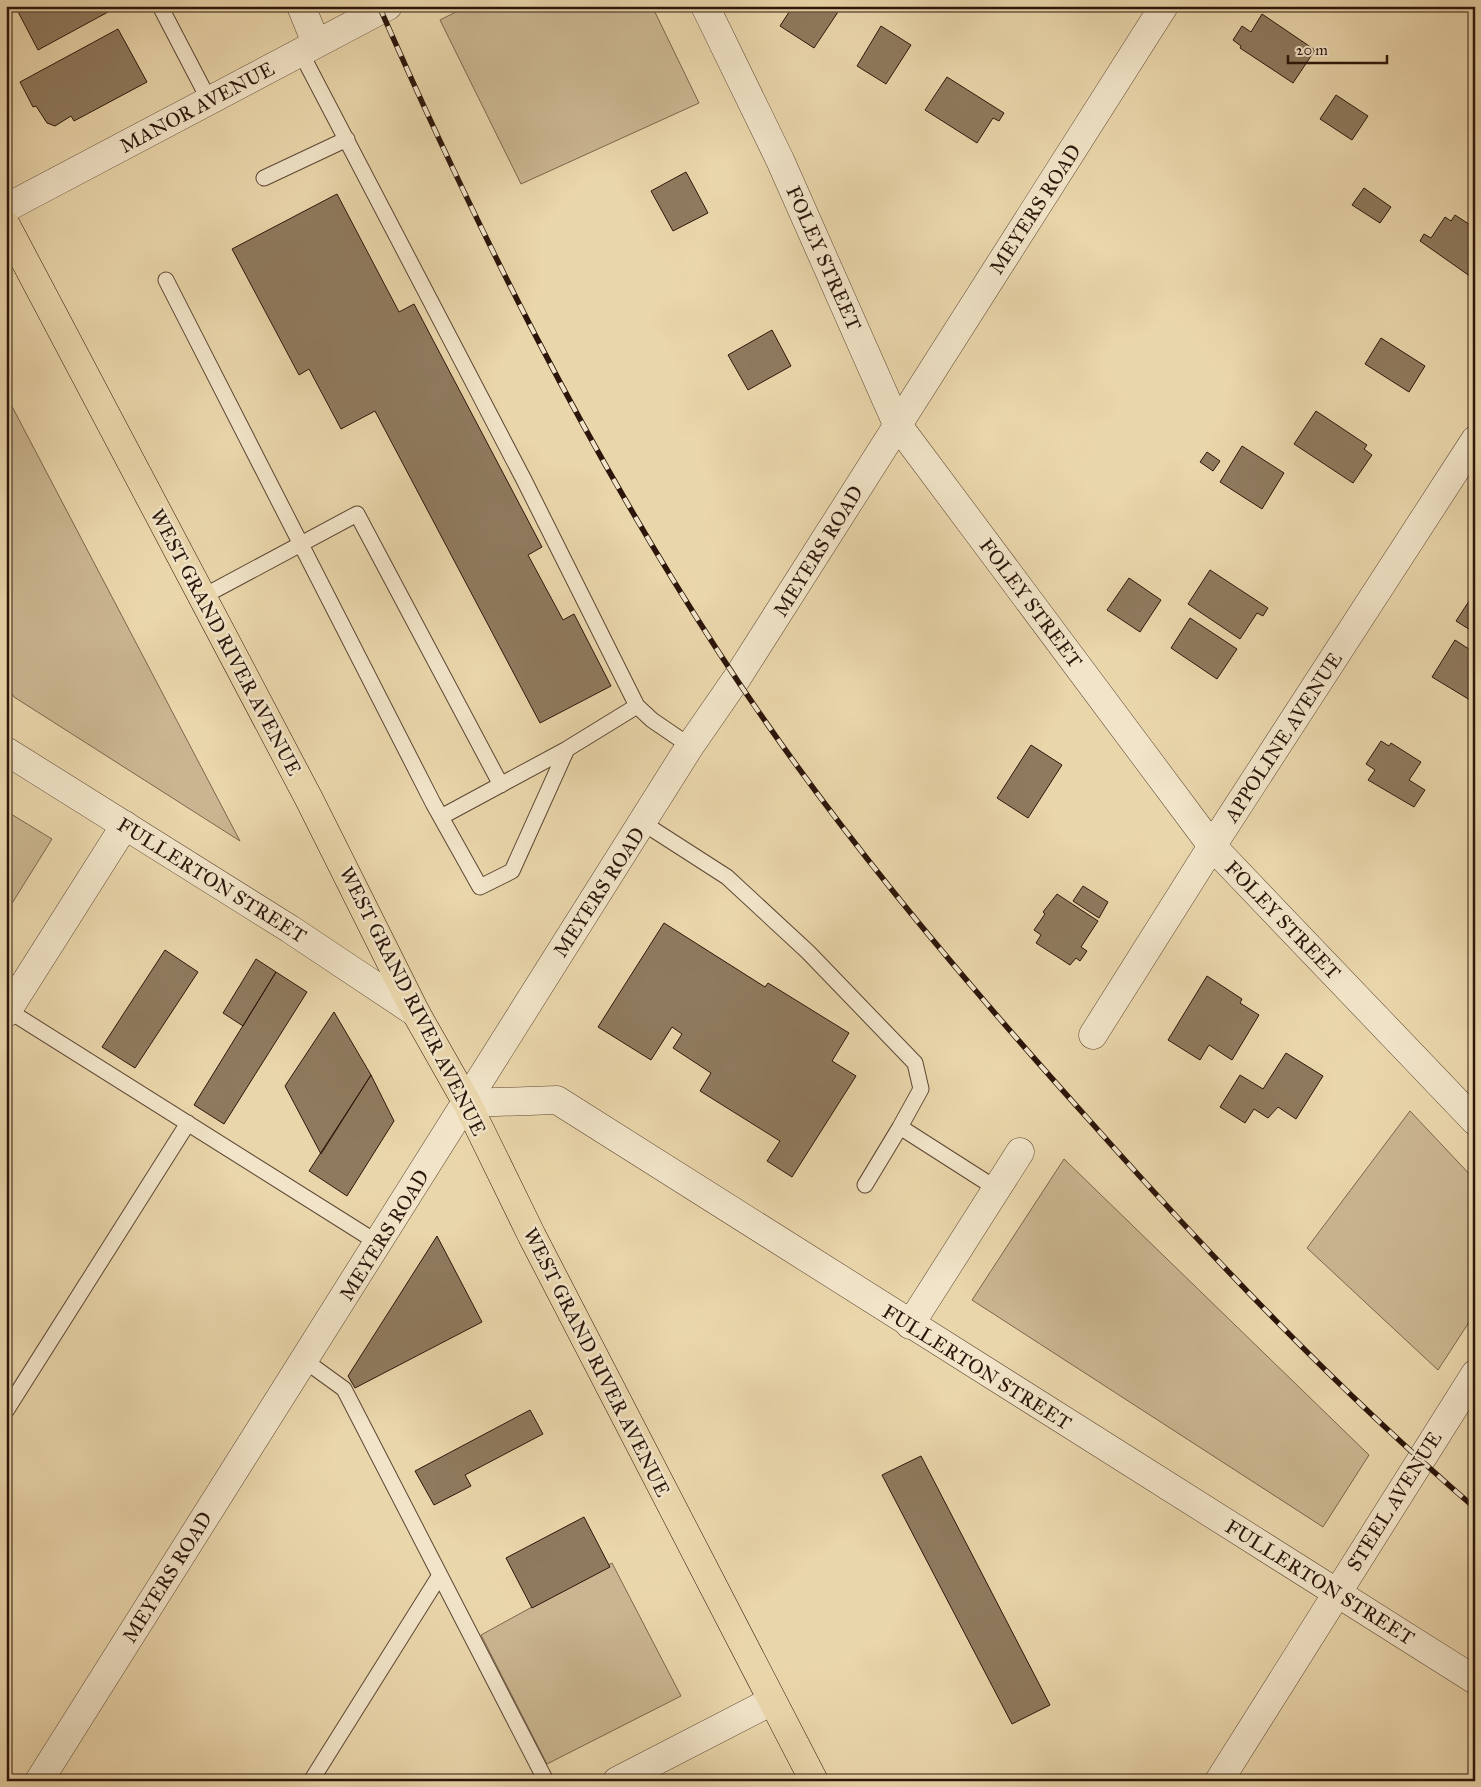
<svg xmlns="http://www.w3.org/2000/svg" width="1481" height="1787" viewBox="0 0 1481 1787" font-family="'IM FELL Great Primer',serif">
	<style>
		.green { fill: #cab590; stroke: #7b664e }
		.building { fill: #8f7a5e; stroke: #2c160b }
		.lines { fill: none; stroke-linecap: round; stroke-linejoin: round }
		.service-casing { stroke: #5c4633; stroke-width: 17 }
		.minor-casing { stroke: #5c4633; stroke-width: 29 }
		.tertiary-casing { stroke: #5c4633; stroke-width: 29 }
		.primary-casing { stroke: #2c160b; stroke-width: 29 }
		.service { stroke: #f1e4c8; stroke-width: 15 }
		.minor { stroke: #f1e4c8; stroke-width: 28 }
		.tertiary { stroke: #f1e4c8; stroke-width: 28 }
		.primary { stroke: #ead6ab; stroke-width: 28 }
		.rail-casing { stroke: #2c160b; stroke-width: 5.5 }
		.rail { stroke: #f1e4c8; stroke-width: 4; stroke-dasharray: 11; stroke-linecap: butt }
		.labels { text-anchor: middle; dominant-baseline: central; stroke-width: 5; stroke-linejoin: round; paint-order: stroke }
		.street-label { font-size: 20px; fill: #2c160b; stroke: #f1e4c8 }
	</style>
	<rect width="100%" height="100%" fill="#ead6ab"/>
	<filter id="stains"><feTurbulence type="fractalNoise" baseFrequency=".004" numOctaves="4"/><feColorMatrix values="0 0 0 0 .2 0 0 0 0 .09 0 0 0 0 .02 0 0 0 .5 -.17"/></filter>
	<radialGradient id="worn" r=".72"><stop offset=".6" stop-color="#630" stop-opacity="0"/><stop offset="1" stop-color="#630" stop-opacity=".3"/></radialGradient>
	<path class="green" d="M468,6H652L699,103L521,184L440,20Z
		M6,395L240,841L14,697L6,682Z
		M6,811L52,839L6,913Z
		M1410,1111L1475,1180V1313L1438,1370L1307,1248Z
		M1064,1159L1369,1455L1323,1527L972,1300Z
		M612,1563L681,1696L547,1764L481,1635Z"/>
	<path class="building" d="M15,6H105L108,12L38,50Z
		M793,6H836L840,9L814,48L780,26Z
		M1262,14L1315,50L1293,83L1240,48L1241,46L1233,40L1242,26L1251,32Z
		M881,26L911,45L886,84L857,66Z
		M118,29L147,82L74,121L71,116L55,126L47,123L36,106L33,107L20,82Z
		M947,77L1004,113L999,121L993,118L977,143L925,110Z
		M1336,95L1368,116L1352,140L1320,119Z
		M686,172L708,213L673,231L651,191Z
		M1364,188L1391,207L1380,223L1352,205Z
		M337,194L399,312L414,304L542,547L528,555L563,620L574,614L611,686L540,723L375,411L341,429L309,369L299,375L232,249Z
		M1455,215L1475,228L1474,279L1420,241L1424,234L1431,238L1445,217L1451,221Z
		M772,330L791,366L748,390L728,355Z
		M1381,338L1425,366L1409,392L1365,364Z
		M1316,411L1367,445L1364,449L1372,455L1353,483L1294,444Z
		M1242,446L1284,473L1262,509L1220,482Z
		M1207,452L1220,461L1213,471L1200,462Z
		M1210,570L1268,608L1263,616L1257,613L1240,639L1188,604Z
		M1129,578L1161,600L1140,632L1107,610Z
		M1475,592V633L1456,621Z
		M1190,618L1237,649L1217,679L1171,648Z
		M1455,640L1475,653V703L1432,677Z
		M1381,741L1389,746L1391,743L1421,762L1409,780L1425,790L1414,807L1368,780L1375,770L1366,764Z
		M1031,745L1062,765L1028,818L997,798Z
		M1083,886L1108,902L1099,918L1073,901Z
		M1057,894L1098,921L1081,947L1087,951L1080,961L1076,958L1070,965L1036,943L1041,935L1034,930L1045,914L1043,912Z
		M664,923L765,987L768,983L849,1033L832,1061L856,1076L792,1177L767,1161L780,1141L700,1091L711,1073L673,1048L682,1034L672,1027L651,1060L598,1027Z
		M165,950L198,972L135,1068L102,1047Z
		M256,959L276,972L243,1026L223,1013Z
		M276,972L307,992L224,1124L194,1105Z
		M1207,976L1242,999L1240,1003L1259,1015L1232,1060L1209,1045L1200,1060L1168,1040Z
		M334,1012L371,1075L321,1154L285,1086Z
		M1286,1053L1323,1076L1296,1119L1278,1107L1268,1118L1254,1109L1245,1123L1220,1107L1240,1075L1263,1089Z
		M371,1075L394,1121L347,1196L309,1171Z
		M437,1236L482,1322L355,1388L348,1376Z
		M530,1410L543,1434L465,1475L471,1486L434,1505L415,1471Z
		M921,1456L1050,1705L1012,1724L882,1475Z
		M584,1517L610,1567L532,1608L506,1558Z"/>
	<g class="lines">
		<g class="service-casing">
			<path id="service" d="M160,6L209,100
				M300,51L524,480L637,706
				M264,178L347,139
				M166,280L433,803L480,887L512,871L567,749L637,706L652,720L690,746
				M202,597L357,514L501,785
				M441,817L567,749
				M643,823L727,877L808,952L915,1063L921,1089L900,1127L997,1189
				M6,1009L378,1243
				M865,1185L900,1127
				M304,1360L344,1389L546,1781
				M6,1411L188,1123
				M311,1781L440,1575"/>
		</g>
		<g class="minor-casing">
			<path id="minor" d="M301,6L316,43
				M705,6L780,160L897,424L1212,846L1475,1121
				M6,208L388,6
				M6,1013L125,825
				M1093,1035L1212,846L1475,440
				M910,1325L1020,1152
				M617,1781L772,1701
				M1219,1781L1475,1374"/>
		</g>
		<g class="tertiary-casing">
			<path id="tertiary" d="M6,751L290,929L416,1013
				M467,1103L557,1100L1475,1680
				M39,1781L690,746L737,678L1164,6"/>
		</g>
		<g class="primary-casing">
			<path id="primary" d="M6,225L309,799L416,1013L467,1103L532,1236L814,1781"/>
		</g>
		<use href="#service" class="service"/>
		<use href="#minor" class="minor"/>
		<use href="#tertiary" class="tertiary"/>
		<use href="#primary" class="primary"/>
		<g class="rail-casing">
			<path id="rail" d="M379,6C476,227 585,446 716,648C825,817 956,972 1090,1121C1211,1257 1337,1389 1475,1508"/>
		</g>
		<use href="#rail" class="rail"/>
	</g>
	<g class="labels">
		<g class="street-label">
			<text transform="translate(197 107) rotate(-28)">MANOR AVENUE</text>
			<text transform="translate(1035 209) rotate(-57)">MEYERS ROAD</text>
			<text transform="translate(824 258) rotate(66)">FOLEY STREET</text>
			<text transform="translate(818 551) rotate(-58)">MEYERS ROAD</text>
			<text transform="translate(1031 603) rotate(53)">FOLEY STREET</text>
			<text transform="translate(226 642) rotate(62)">WEST GRAND RIVER AVENUE</text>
			<text transform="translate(1283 737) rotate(-57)">APPOLINE AVENUE</text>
			<text transform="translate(212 880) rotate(32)">FULLERTON STREET</text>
			<text transform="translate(599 892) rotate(-57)">MEYERS ROAD</text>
			<text transform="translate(1283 920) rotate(46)">FOLEY STREET</text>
			<text transform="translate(413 1001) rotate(63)">WEST GRAND RIVER AVENUE</text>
			<text transform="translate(384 1235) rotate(-58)">MEYERS ROAD</text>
			<text transform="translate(597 1362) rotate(63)">WEST GRAND RIVER AVENUE</text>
			<text transform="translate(977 1367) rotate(32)">FULLERTON STREET</text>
			<text transform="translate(1394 1501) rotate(-58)">STEEL AVENUE</text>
			<text transform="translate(167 1577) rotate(-58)">MEYERS ROAD</text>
			<text transform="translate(1320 1582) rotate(32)">FULLERTON STREET</text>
		</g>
	</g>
	<rect width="1481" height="1787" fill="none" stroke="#ead6ab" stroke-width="25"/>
	<rect x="8" y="8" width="1466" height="1772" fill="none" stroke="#2c160b" stroke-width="2.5"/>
	<rect x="12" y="12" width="1456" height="1762" fill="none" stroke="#2c160b"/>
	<path d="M1288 55v8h99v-8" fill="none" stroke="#2c160b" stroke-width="2.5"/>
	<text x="1296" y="55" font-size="15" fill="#2c160b" stroke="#f1e4c8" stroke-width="4" paint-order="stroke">20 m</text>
	<rect width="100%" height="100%" filter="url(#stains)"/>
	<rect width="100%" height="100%" fill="url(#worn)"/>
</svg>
